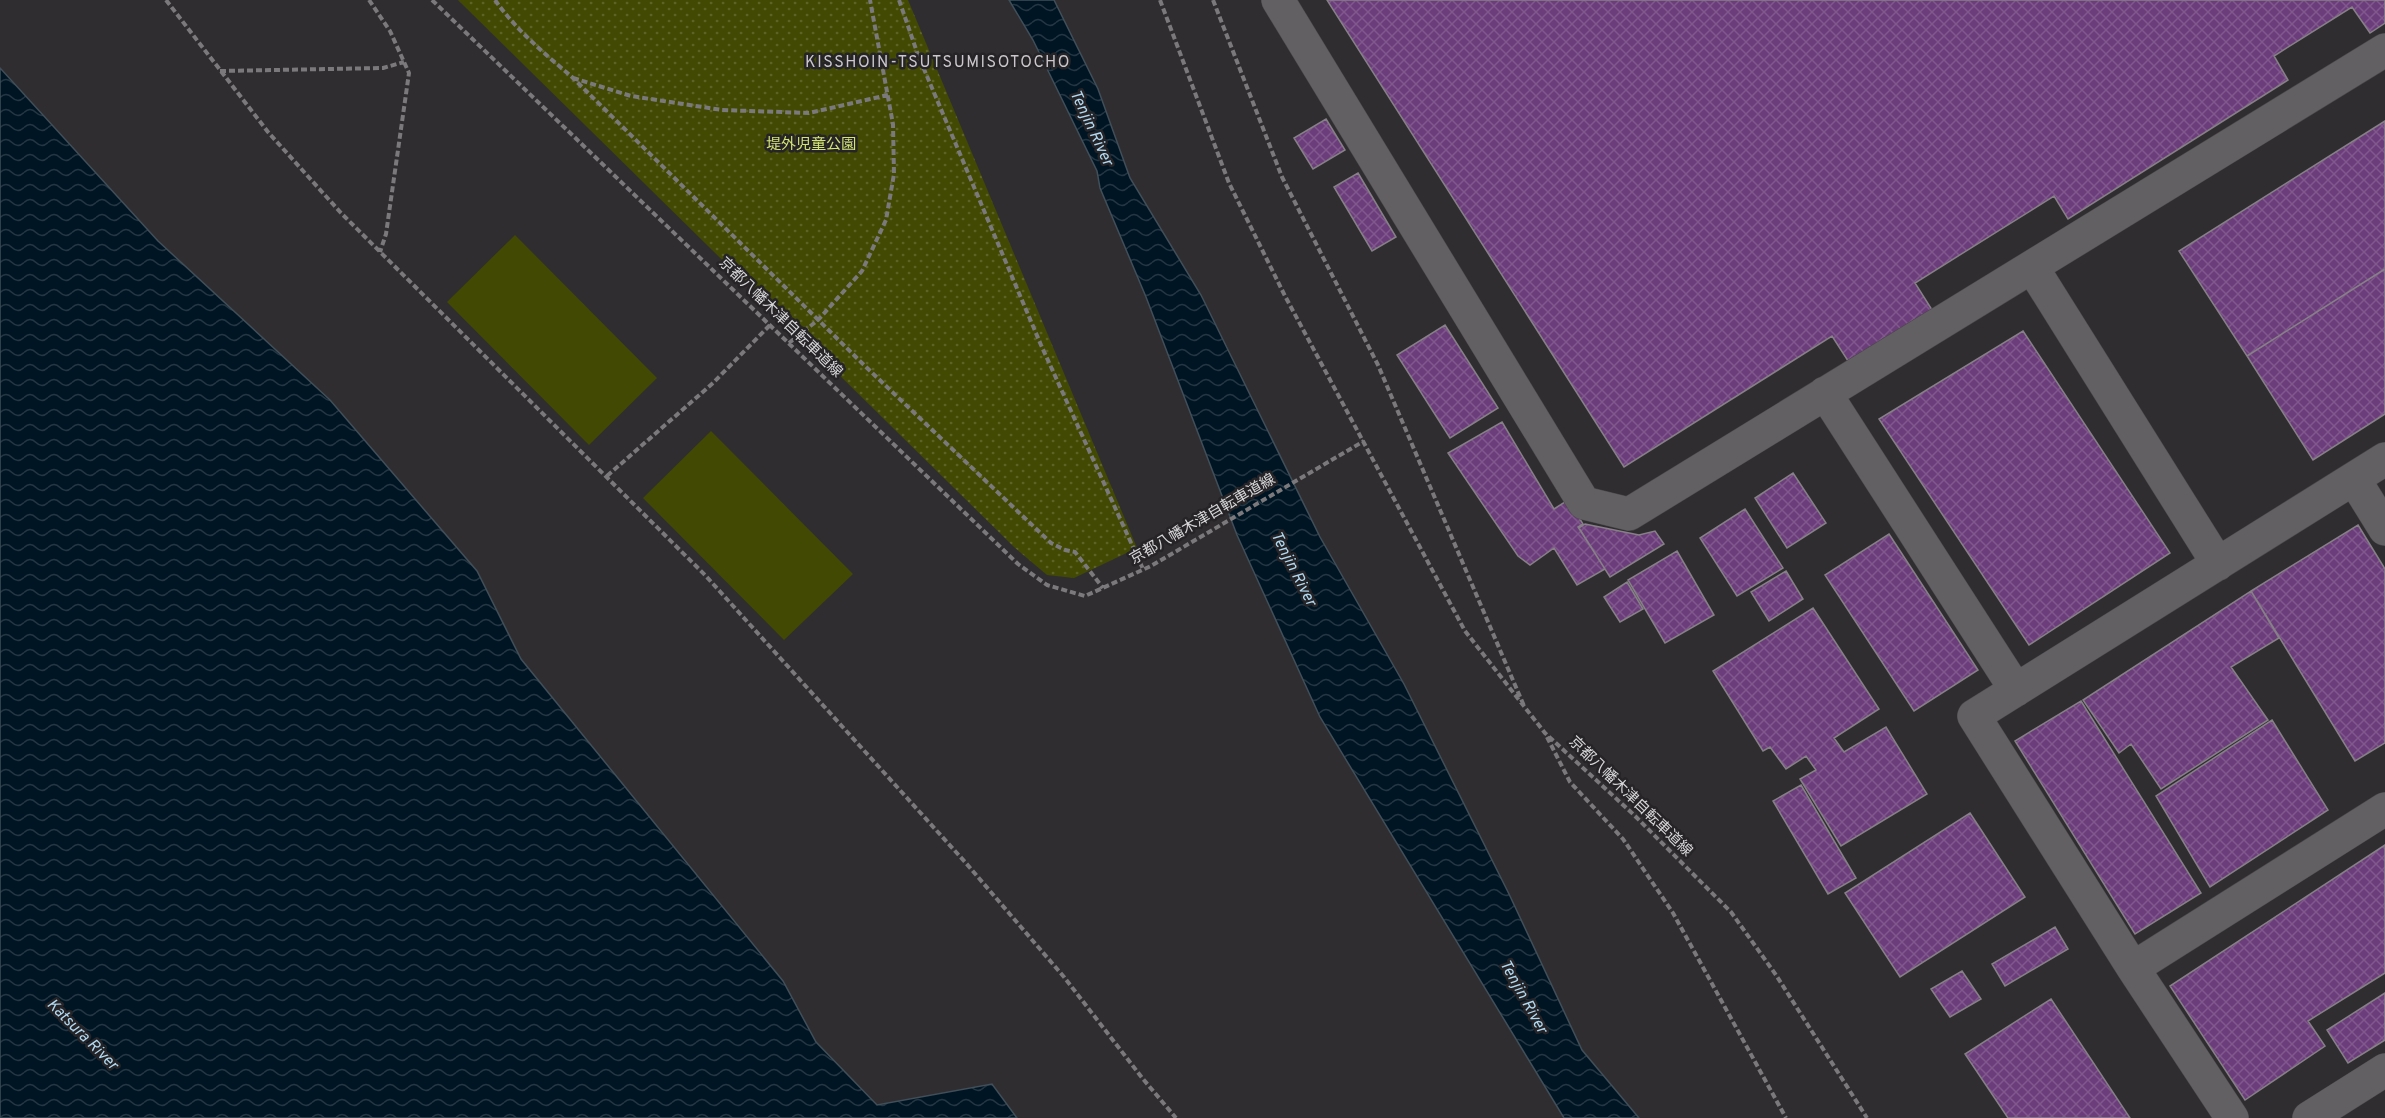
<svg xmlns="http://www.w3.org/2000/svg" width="2385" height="1118" viewBox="0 0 2385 1118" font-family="Overpass,'Noto Sans JP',sans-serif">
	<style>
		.green { fill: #424902 }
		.park { fill: url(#park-dots) }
		.water { fill: url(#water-waves); stroke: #404f59; stroke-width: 1.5 }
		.building { fill: url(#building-cross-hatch); stroke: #858186; stroke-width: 1.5 }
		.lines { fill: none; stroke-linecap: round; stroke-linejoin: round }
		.minor-casing { stroke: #4a484b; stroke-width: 34 }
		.path { stroke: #7b797c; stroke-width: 4; stroke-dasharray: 6 3; stroke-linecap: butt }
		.minor { stroke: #636064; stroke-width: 33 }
		.labels { text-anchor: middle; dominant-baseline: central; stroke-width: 5; stroke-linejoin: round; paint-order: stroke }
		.park-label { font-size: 15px; fill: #d3e473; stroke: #262427 }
		.street-label { font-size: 15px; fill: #d7d6d8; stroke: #262427 }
		.neighbourhood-label { font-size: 16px; letter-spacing: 1.5px; fill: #cbc7cc; stroke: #262427 }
		.water-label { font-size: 16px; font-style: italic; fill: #b0daf3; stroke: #262427 }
	</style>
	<defs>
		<pattern id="park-dots" width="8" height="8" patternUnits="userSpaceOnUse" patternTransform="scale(1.5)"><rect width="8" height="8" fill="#424902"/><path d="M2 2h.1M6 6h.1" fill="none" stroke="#5d6226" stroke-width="1.8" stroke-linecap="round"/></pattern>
		<pattern id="water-waves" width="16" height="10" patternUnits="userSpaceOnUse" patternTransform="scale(1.5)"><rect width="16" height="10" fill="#001523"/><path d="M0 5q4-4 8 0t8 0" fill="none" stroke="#243642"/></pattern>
		<pattern id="building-cross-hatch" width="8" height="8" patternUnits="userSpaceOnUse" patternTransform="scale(1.5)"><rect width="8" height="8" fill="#6c3d7b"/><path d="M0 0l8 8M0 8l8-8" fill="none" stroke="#80588d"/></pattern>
	</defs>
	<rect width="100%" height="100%" fill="#302d31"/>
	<path class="green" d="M515,235L657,378L589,445L447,302Z
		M711,431L853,574L784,640L643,498Z"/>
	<path class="park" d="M458,0H908L1137,548L1074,578L1047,575L1014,547Z"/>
	<path class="water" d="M1009,0H1054L1098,89L1130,178L1201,295L1320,537L1404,684L1509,894L1582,1050L1639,1118H1564L1320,717L1237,535L1146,297L1100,188L1097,171L1033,40Z
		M0,68L158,241L330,400L477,571L521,659L783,981L816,1042L877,1105L992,1084L1017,1118H0Z"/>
	<path class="building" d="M1327,0H2385V23L2370,33L2352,7L2274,56L2288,80L2068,219L2054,196L1915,283L1934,313L1850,364L1832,336L1624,467Z
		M1326,119L1345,150L1313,169L1294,138Z
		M2385,121V269L2247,356L2179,251Z
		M1358,173L1396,237L1372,251L1334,187Z
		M2385,269V414L2313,460L2247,356Z
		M1445,325L1498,408L1450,438L1397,355Z
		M2023,331L2170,553L2029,645L1879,419Z
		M1502,422L1554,509L1568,500L1583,524L1578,527L1605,569L1577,585L1554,548L1530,565L1518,556L1448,453Z
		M1793,473L1826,523L1787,548L1755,498Z
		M1745,509L1783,568L1737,596L1700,538Z
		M1585,524L1639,535L1655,531L1664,544L1610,577L1579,528Z
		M2358,525L2385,569V743L2355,761L2251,591Z
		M1889,534L1978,670L1914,711L1825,575Z
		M1677,551L1714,615L1665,643L1628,580Z
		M1786,571L1803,599L1769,621L1751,592Z
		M1627,582L1643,609L1620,622L1604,597Z
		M2251,591L2279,638L2231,667L2268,720L2161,789L2131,744L2119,753L2083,700Z
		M1813,608L1879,709L1834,738L1844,752L1886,727L1927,794L1841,846L1800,779L1816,770L1806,756L1786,769L1770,747L1763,751L1713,671Z
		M2081,701L2201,893L2135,934L2015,741Z
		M2272,720L2328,810L2210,887L2156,796Z
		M1801,785L1856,878L1828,894L1773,801Z
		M1970,813L2025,897L1900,977L1845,893Z
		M2385,845V973L2308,1021L2325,1046L2245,1100L2170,986Z
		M2055,927L2068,949L2005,986L1992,964Z
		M1962,971L1981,999L1950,1017L1931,989Z
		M2385,993V1040L2348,1063L2327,1030Z
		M2051,999L2130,1118H2008L1965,1054Z"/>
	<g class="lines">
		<g class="minor-casing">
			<path id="minor" d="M1278,0L1584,503L1629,514L2385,50
				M2032,267L2218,564
				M1825,393L2016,690
				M2354,479L2385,529
				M2133,968L2385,809
				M2232,1118L2133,968L1974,716L2385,459
				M2309,1118L2385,1070"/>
		</g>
		<path class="path" d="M166,0L268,132L341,213L705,575L965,862L1064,977L1143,1079L1176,1118
			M369,0L390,31L409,73L386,234L380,252
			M432,0L1018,564L1047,585L1085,596L1151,566L1364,441
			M495,0C516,30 545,54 572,77L866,367L1051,543L1065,550L1075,552L1103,588
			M899,0L918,55L1041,345L1143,569
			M1160,0L1229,183L1285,296L1465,631L1545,733L1634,815L1731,912L1776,975L1867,1118
			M1213,0L1282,177L1378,365L1524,706
			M220,71L383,68L404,62
			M573,78L631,96L722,110L809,113L888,95
			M789,343L818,320L862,271L886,220L894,174L893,124L870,0
			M607,476L713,383L770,325
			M1547,737L1570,782L1623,839L1673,913L1786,1118"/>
		<use href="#minor" class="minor"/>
	</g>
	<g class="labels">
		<g class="park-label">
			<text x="811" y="145">堤外児童公園</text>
		</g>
		<g class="street-label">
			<text transform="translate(780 318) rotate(44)">京都八幡木津自転車道線</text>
			<text transform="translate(1203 520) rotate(-30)">京都八幡木津自転車道線</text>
			<text transform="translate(1630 797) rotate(44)">京都八幡木津自転車道線</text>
		</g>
		<g class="neighbourhood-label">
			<text x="938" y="63">KISSHOIN-TSUTSUMISOTOCHO</text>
		</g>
		<g class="water-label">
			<text transform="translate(1091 128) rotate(65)">Tenjin River</text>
			<text transform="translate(1293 569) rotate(63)">Tenjin River</text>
			<text transform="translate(1523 997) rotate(61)">Tenjin River</text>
			<text transform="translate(82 1035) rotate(45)">Katsura River</text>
		</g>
	</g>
</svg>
